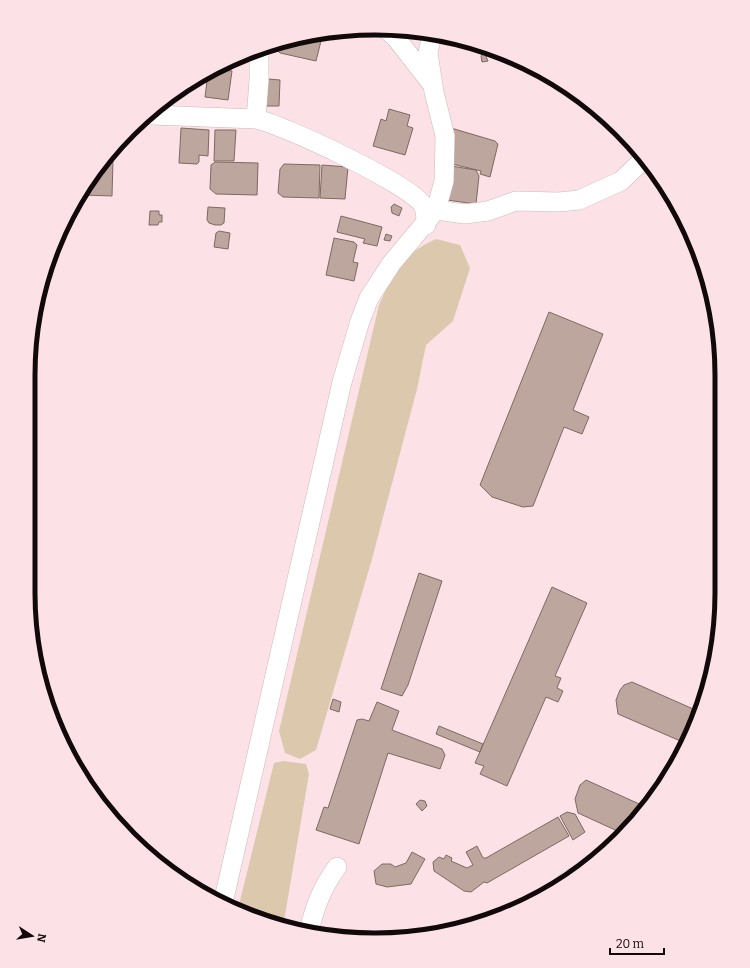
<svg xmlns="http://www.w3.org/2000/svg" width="750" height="968" viewBox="0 0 750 968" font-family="Bitter,serif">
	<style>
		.green { fill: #dcc8ad }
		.building { fill: #bca69e; stroke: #7e6a62 }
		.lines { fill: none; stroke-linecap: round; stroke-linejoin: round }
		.street-casing { stroke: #d0b7ba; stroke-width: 20 }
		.street { stroke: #fff; stroke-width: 19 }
		.rim { fill: none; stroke: #11090a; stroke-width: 5 }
	</style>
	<rect width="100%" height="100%" fill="#fce2e6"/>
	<path class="green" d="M436,239L460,245L470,268L453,321L426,345L417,389L372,559L316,750L300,759L285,753L279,731L379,305C394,272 401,255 436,239Z
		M283,761L306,764L309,774L283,927L238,909L274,763Z"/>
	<path class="building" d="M323,33L316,61L280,53L277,50L279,43L308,35Z
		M484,52L488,61L482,62L481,56Z
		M215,69L232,71L228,100L205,97L208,73Z
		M268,79L280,80L279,106H266Z
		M191,82L190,88L182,87V86Z
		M389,109L410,115L407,126L413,128L405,155L373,146L381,119L386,121Z
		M181,128L209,130L208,156L199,155V162L197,164L179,163Z
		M451,128L495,141L498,144L490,177L480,174L481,171L452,164Z
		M215,130H236L234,161H214Z
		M104,159L113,160L112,196L83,195L100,164Z
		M215,162L258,163L257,195L216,194L210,189L211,165Z
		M284,164L320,165L319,198L283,197L278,193L280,169Z
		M322,165L348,167L345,199L320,198Z
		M451,166L476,170L479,176L476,204L447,200Z
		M394,204L402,208L399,216L392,213L391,207Z
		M208,207L225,208L224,223L221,225H215L209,223L207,220Z
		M150,211H159V215H162V222H159L158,225H149Z
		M341,216L382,227L377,246L363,243L365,239L337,232Z
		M219,231L230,233L228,249L214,247L216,233Z
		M386,234L392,236L390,241L384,240Z
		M334,238L354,242L357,245L353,262L358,263L354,281L326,275Z
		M549,312L603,334L573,410L589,417L582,434L564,427L533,506L523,507L492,497L480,485Z
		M419,573L442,581L408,685L402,696L381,689Z
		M552,587L587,603L555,676L561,678L557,688L563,691L558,702L546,697L507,786L480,774L484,766L475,763Z
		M632,682L700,712L685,743L618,714L616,700L620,690L624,685Z
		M333,699L341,702L339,712L330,709Z
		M377,702L399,711L392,730L442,749L445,755L440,769L388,753L359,844L316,830L324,807L328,808L357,720L362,719L369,721Z
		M439,726L483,744L480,752L436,734Z
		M586,780L646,807L624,834L578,813L575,799L580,785Z
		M420,800L425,801L427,806L422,811L416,804Z
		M567,812L575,814L585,832L573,840L560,816Z
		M558,817L569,836L487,883L484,882L471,892L464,891L434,871L433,862L439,857L444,859L446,855L452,858L451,861L467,868L473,865L466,852L477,846L483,858H486Z
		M412,852L425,859L411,884L387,887L376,884L374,871L382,864H391L395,867L406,863Z"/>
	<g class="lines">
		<g class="street-casing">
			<path id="street" d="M386,29L396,38L432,84
				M152,115L256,119C284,125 407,183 422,204C426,209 426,218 426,225
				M256,119L259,80V49
				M436,210L465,214L488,211L516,201L559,202L579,200L621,181L644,159
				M566,882L572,878
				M223,903L342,382L360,321L369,298L391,264L436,210L444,181L445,136L434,92L428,53L432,34
				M309,931C315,906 322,888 337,867"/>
		</g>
		<use href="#street" class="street"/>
	</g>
	<path d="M0 0H750V968H0ZM375 35H375A340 340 0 0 1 715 375V593A340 340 0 0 1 375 933H375A340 340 0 0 1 35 593V375A340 340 0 0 1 375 35Z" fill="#fce2e6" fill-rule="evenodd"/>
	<path class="rim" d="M375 35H375A340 340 0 0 1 715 375V593A340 340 0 0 1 375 933H375A340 340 0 0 1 35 593V375A340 340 0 0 1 375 35Z"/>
	<g transform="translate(32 936) rotate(102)" stroke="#fce2e6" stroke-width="3" paint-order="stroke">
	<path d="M0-3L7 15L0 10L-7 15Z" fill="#11090a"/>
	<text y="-6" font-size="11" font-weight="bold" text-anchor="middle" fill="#11090a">N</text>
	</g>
	<path d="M610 948v6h54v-6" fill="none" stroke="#11090a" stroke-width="2"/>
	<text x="616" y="948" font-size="12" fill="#11090a" stroke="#fce2e6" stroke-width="3" paint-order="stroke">20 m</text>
</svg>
